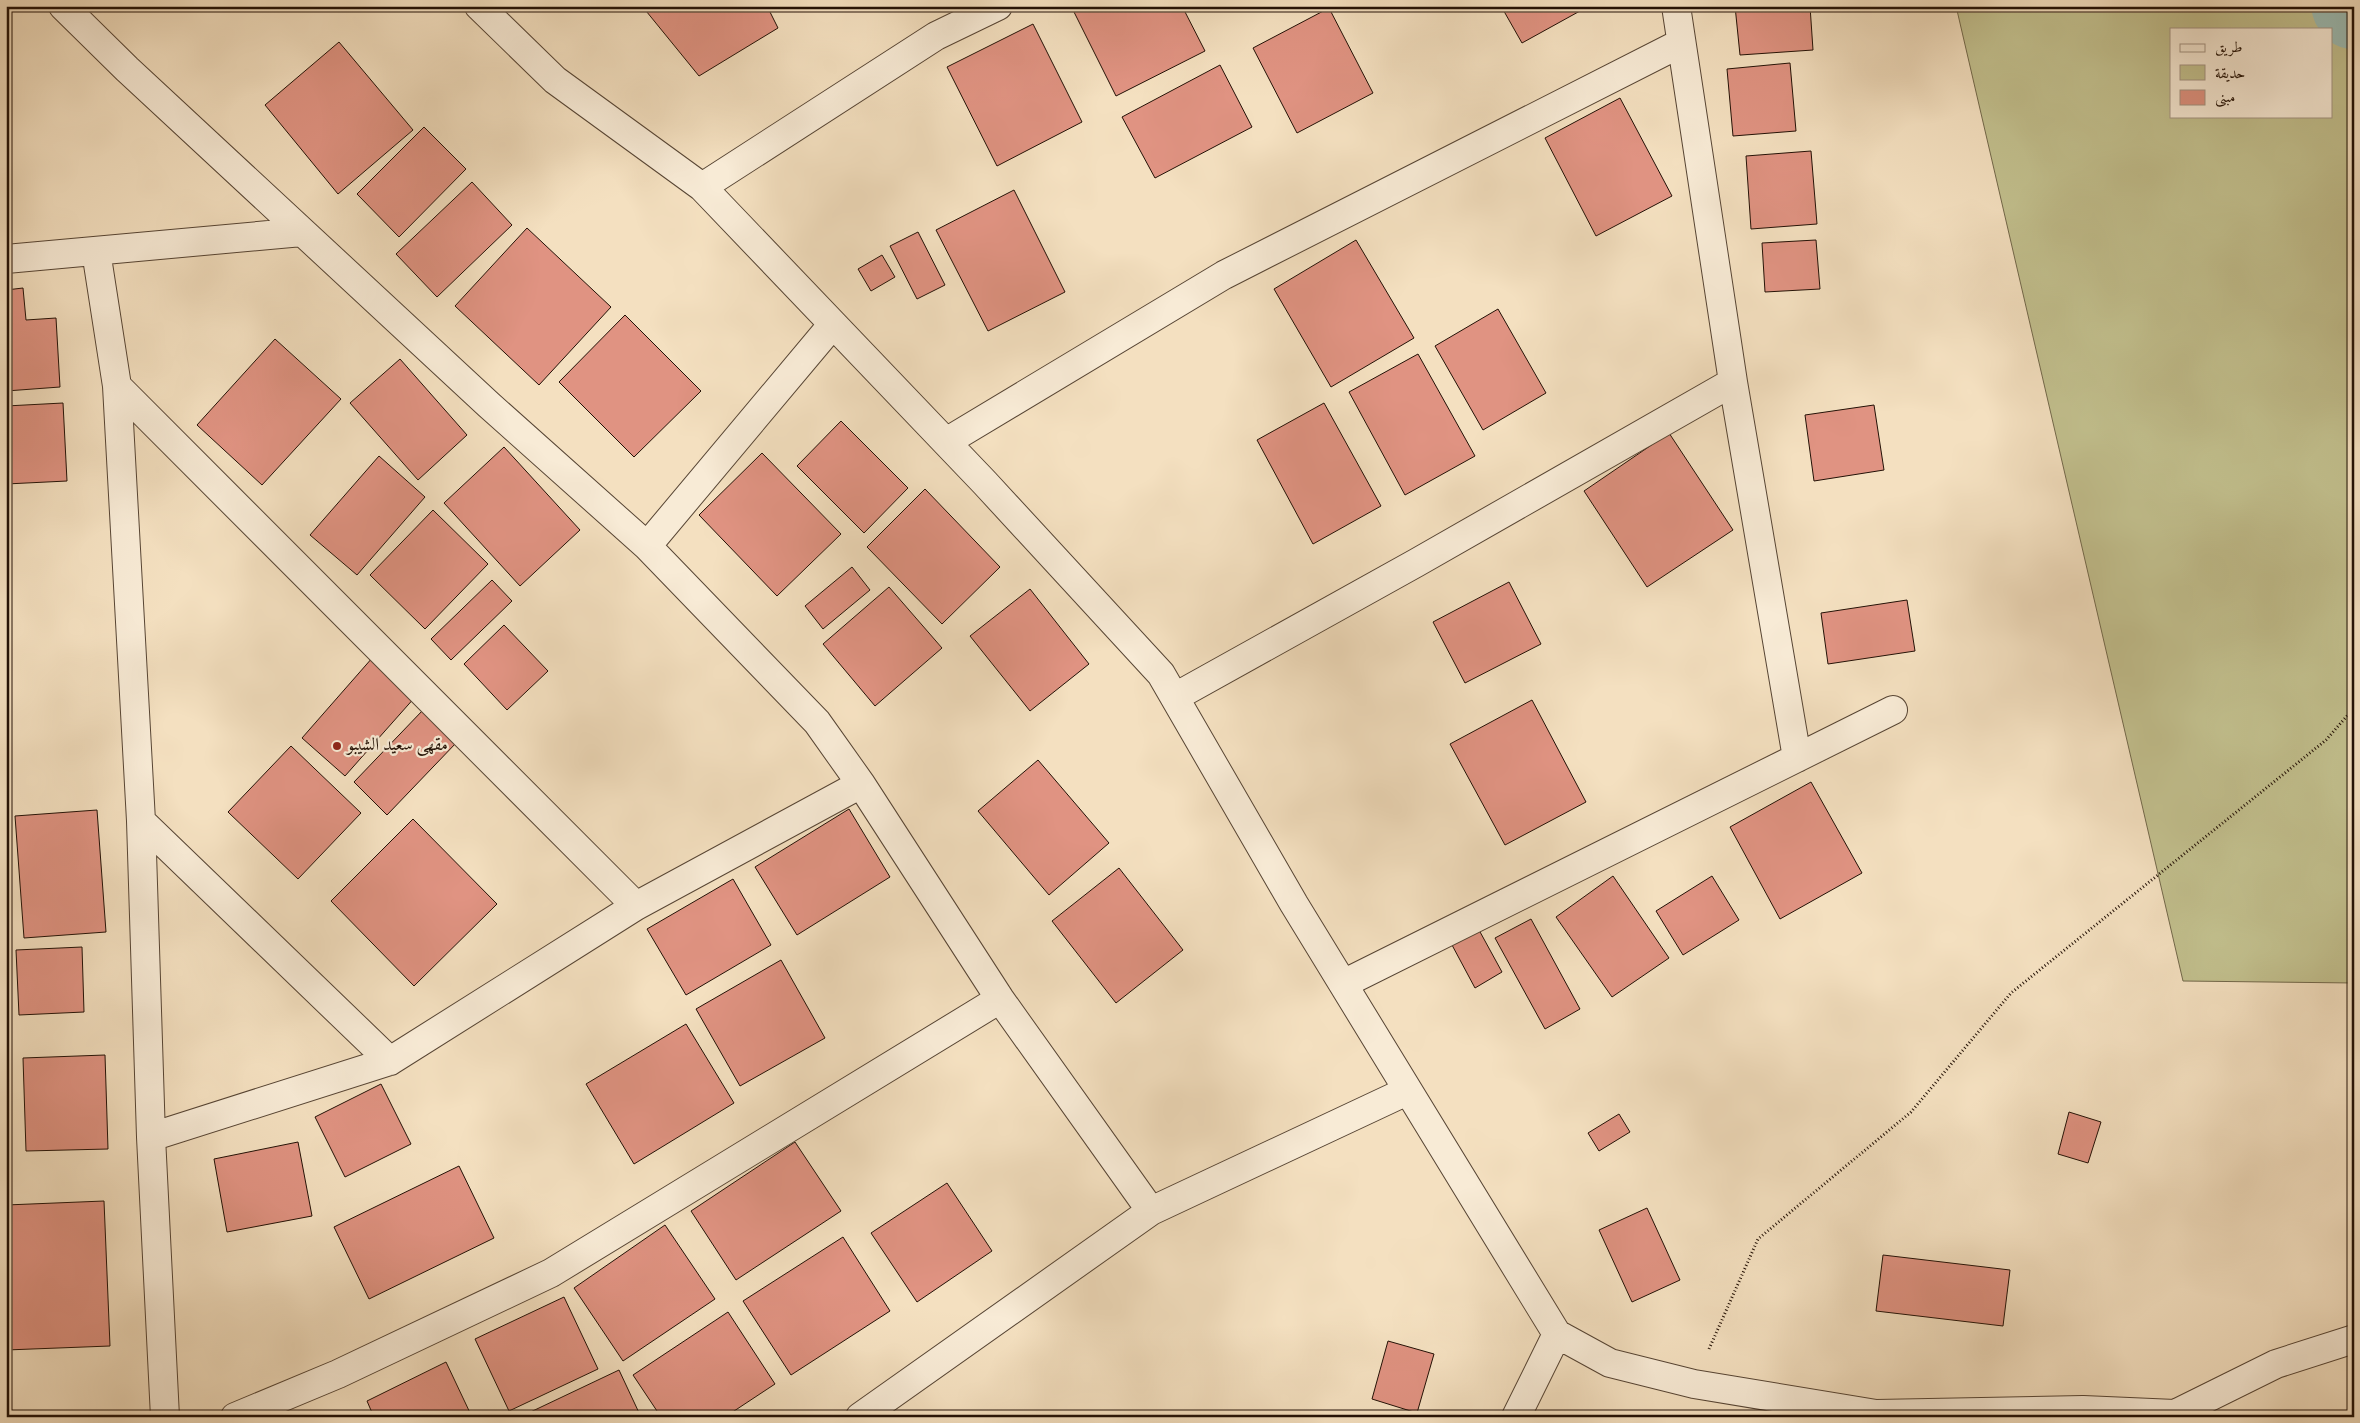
<svg xmlns="http://www.w3.org/2000/svg" width="2360" height="1423" viewBox="0 0 2360 1423" font-family="'Sorts Mill Goudy',Amiri,serif">
	<style>
		.green { fill: #c2c08e; stroke: #72684a; fill-rule: evenodd }
		.lines { fill: none; stroke-linecap: round; stroke-linejoin: round }
		.river { stroke: #9cbdb5; stroke-width: 79 }
		.building { fill: #e09382; stroke: #231106 }
		.minor-casing { stroke: #574534; stroke-width: 30 }
		.path { stroke: #231106; stroke-width: 3; stroke-dasharray: 1 2.5; stroke-linecap: butt }
		.minor { stroke: #f8ebd6; stroke-width: 28 }
		.poi-dot { fill: #8f2418; stroke: #f8ebd6; stroke-width: 2 }
		.labels { text-anchor: middle; dominant-baseline: central; stroke-width: 4.5; stroke-linejoin: round; paint-order: stroke }
		.poi-label { font-size: 18px; fill: #231106; stroke: #f8ebd6; text-anchor: start }
	</style>
	<rect width="100%" height="100%" fill="#f4e0c0"/>
	<filter id="stains"><feTurbulence type="fractalNoise" baseFrequency=".004" numOctaves="4"/><feColorMatrix values="0 0 0 0 .2 0 0 0 0 .09 0 0 0 0 .02 0 0 0 .5 -.17"/></filter>
	<radialGradient id="worn" r=".72"><stop offset=".6" stop-color="#630" stop-opacity="0"/><stop offset="1" stop-color="#630" stop-opacity=".3"/></radialGradient>
	<path class="green" d="M1956,6H2354V983L2183,981ZM2171,29H2331V116H2171Z"/>
	<g class="lines">
		<path class="river" d="M2351,6L2354,10"/>
	</g>
	<path class="building" d="M642,6H767L778,28L699,76Z
		M1071,6H1182L1205,51L1116,96Z
		M1501,6H1589L1522,43Z
		M1735,6H1810L1813,50L1740,55Z
		M1329,8L1373,93L1297,133L1253,48Z
		M1033,24L1082,122L997,166L947,67Z
		M339,42L413,130L338,194L265,105Z
		M1790,63L1796,131L1733,136L1727,69Z
		M1220,65L1252,127L1155,178L1122,117Z
		M1620,98L1672,196L1596,236L1545,138Z
		M424,127L466,169L399,237L357,194Z
		M1811,151L1817,224L1751,229L1746,156Z
		M472,182L512,225L437,297L396,254Z
		M1014,190L1065,292L988,331L936,230Z
		M527,228L611,307L539,385L455,306Z
		M918,232L945,285L917,299L890,246Z
		M1356,240L1414,338L1331,387L1274,289Z
		M1816,240L1820,289L1765,292L1762,243Z
		M882,255L895,277L871,291L858,269Z
		M23,288L26,320L56,318L60,387L6,391V290Z
		M1498,309L1546,393L1483,430L1435,346Z
		M625,315L701,391L634,457L559,382Z
		M275,339L341,399L262,485L197,425Z
		M1418,354L1475,456L1405,495L1349,392Z
		M400,359L467,435L418,480L350,403Z
		M63,403L67,481L6,484V406Z
		M1324,403L1381,506L1313,544L1257,440Z
		M1874,405L1884,470L1814,481L1805,415Z
		M841,421L908,488L864,533L797,466Z
		M1669,433L1733,530L1647,587L1584,491Z
		M504,447L580,530L520,586L444,503Z
		M762,453L841,534L777,596L699,515Z
		M379,456L425,497L357,575L310,535Z
		M925,489L1000,567L942,624L867,547Z
		M433,510L488,564L425,629L370,575Z
		M852,567L870,590L823,629L805,606Z
		M492,580L512,601L451,660L431,639Z
		M1509,582L1541,644L1465,683L1433,622Z
		M889,587L942,648L875,706L823,644Z
		M1030,589L1089,664L1030,711L970,636Z
		M1907,600L1915,651L1828,664L1821,613Z
		M504,625L548,671L507,710L464,664Z
		M373,657L416,696L345,776L302,738Z
		M1532,700L1586,802L1505,845L1450,744Z
		M423,710L457,742L387,815L354,782Z
		M291,746L361,813L298,879L228,812Z
		M1038,760L1109,843L1049,895L978,811Z
		M1811,782L1862,873L1780,919L1730,827Z
		M849,809L890,877L797,935L755,867Z
		M97,810L106,932L24,938L15,816Z
		M413,819L497,904L414,986L331,901Z
		M1119,868L1183,950L1116,1003L1052,921Z
		M1613,876L1669,958L1612,997L1556,917Z
		M1712,876L1739,920L1683,955L1656,911Z
		M733,879L771,945L686,995L647,929Z
		M6,882L9,921L6,922Z
		M1531,919L1580,1009L1545,1029L1495,938Z
		M1479,930L1502,972L1475,988L1452,945Z
		M82,947L84,1012L19,1015L16,950Z
		M781,960L825,1038L740,1086L696,1009Z
		M686,1024L734,1103L634,1164L586,1084Z
		M105,1055L108,1149L26,1151L23,1058Z
		M381,1084L411,1144L345,1177L315,1117Z
		M2069,1112L2101,1122L2088,1163L2058,1154Z
		M1619,1114L1630,1132L1599,1151L1588,1133Z
		M298,1142L312,1216L227,1232L214,1159Z
		M795,1142L841,1211L736,1280L691,1211Z
		M459,1166L494,1238L369,1299L334,1227Z
		M947,1183L992,1251L917,1302L871,1233Z
		M104,1201L110,1346L6,1350V1205Z
		M1647,1208L1680,1280L1632,1302L1599,1230Z
		M665,1225L715,1299L623,1361L574,1288Z
		M843,1237L890,1311L791,1375L743,1301Z
		M1883,1255L2010,1270L2003,1326L1876,1311Z
		M564,1297L598,1369L509,1411L475,1339Z
		M728,1312L775,1384L725,1417H661L633,1375Z
		M1388,1341L1434,1354L1417,1413L1372,1399Z
		M446,1362L472,1417H368L373,1415L367,1401Z
		M619,1370L641,1417H520Z"/>
	<g class="lines">
		<g class="minor-casing">
			<path id="minor" d="M63,6L127,69L489,405L647,546L817,722L861,784L1000,999L1151,1211
				M479,6L555,80L702,187L985,483L1161,674L1294,904L1557,1334L1610,1363L1694,1384L1876,1414L2083,1410L2175,1414L2276,1364L2354,1339
				M1676,6L1733,382L1797,758
				M702,187L936,36L998,6
				M96,251L117,386L141,821L151,1137L165,1417
				M6,259L302,232
				M117,386L636,906
				M946,442L1224,275L1681,43
				M647,546L833,324
				M1175,697L1416,563L1733,382
				M141,821L390,1061
				M1343,984L1893,710
				M151,1137L390,1061L636,906L861,784
				M235,1417L338,1374L551,1273L1000,999
				M860,1417L1151,1211L1407,1091
				M1516,1417L1557,1334"/>
		</g>
		<path class="path" d="M1709,1349L1758,1239L1911,1112L2011,993L2326,740L2354,708"/>
		<use href="#minor" class="minor"/>
	</g>
	<circle class="poi-dot" cx="337" cy="746" r="5"/>
	<g class="labels">
		<g class="poi-label">
			<text x="347" y="746">مقهى سعيد الشيبو</text>
		</g>
	</g>
	<rect width="2360" height="1423" fill="none" stroke="#f4e0c0" stroke-width="25"/>
	<rect x="8" y="8" width="2345" height="1408" fill="none" stroke="#231106" stroke-width="2.5"/>
	<rect x="12" y="12" width="2335" height="1398" fill="none" stroke="#231106"/>
	<rect x="2170" y="28" width="162" height="90" fill="#f8ebd6" stroke="#a39483"/>
	<rect x="2180" y="44" width="25" height="8" fill="#f8ebd6" stroke="#a39483"/>
	<text x="2215" y="52" font-size="15" fill="#231106">طريق</text>
	<rect x="2180" y="65" width="25" height="15" fill="#c2c08e" stroke="#a39483"/>
	<text x="2215" y="78" font-size="15" fill="#231106">حديقة</text>
	<rect x="2180" y="90" width="25" height="15" fill="#e09382" stroke="#a39483"/>
	<text x="2215" y="102" font-size="15" fill="#231106">مبنى</text>
	<rect width="100%" height="100%" filter="url(#stains)"/>
	<rect width="100%" height="100%" fill="url(#worn)"/>
</svg>
